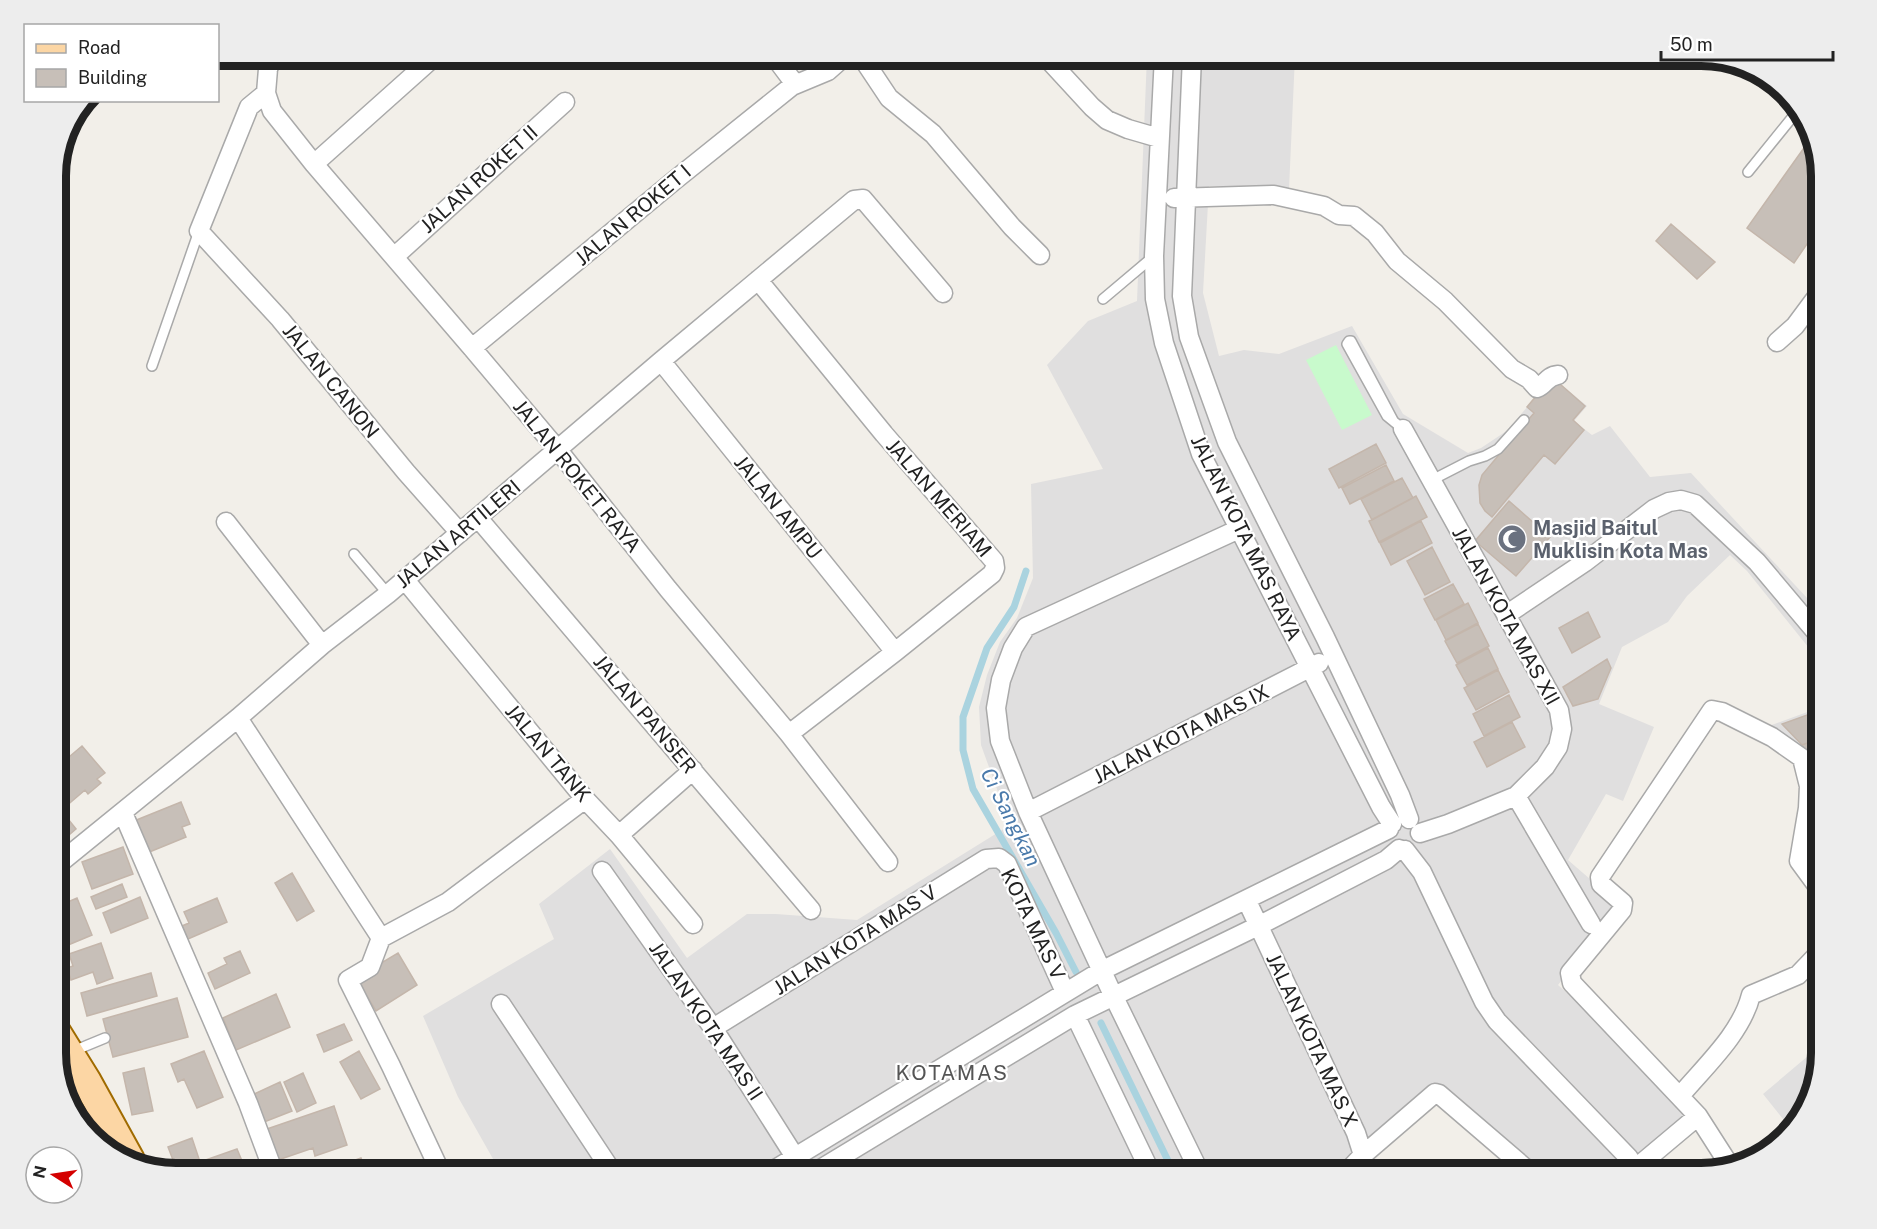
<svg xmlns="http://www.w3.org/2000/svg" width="1877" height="1229" viewBox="0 0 1877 1229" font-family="'Public Sans',sans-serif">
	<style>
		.residential { fill: #e0dfdf }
		.park { fill: #c8facc }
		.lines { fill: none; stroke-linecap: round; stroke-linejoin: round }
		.stream { stroke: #aad3df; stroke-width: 7 }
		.building { fill: #c7bfb8; stroke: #c4b6ab; stroke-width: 1.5 }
		.lane-casing { stroke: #a9a9a9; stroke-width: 12 }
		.street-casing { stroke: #a9a9a9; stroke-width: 21 }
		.primary-casing { stroke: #a06b00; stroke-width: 32 }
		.lane { stroke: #fff; stroke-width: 9 }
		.street { stroke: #fff; stroke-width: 18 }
		.primary { stroke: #fcd6a4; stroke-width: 28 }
		.labels { text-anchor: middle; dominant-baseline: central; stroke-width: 4.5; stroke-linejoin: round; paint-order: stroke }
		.street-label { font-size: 20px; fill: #222; stroke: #fff }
		.worship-label { font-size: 20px; font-weight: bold; fill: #5b616d; stroke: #fff; text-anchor: start }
		.water-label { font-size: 21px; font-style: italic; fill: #4a7aab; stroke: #fff }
		.neighbourhood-label { font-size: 21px; letter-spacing: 1.5px; fill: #555; stroke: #fff }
		.rim { fill: none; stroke: #222; stroke-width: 8 }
	</style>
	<rect width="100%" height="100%" fill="#f2efe9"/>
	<path class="residential" d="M1147,56H1295L1289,189L1209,186L1203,293L1219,356L1244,350L1279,354L1352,326L1403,414L1468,453L1481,448L1508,430L1552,377L1587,406L1574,421L1592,435L1610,426L1650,477L1691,473L1821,613V663L1747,571L1730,555L1687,596L1668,622L1622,647L1599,704L1654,727L1623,801L1606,794L1568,860L1620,905L1558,985L1609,1031L1694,1116L1625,1173H1535L1433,1086L1422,1092L1361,1147L1336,1173H501L458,1097L423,1016L554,939L539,904L610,849L687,958L747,914H776L857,920L1010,825L981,745L979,707L987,675L1000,642L1017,618L1033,578L1031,484L1103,469L1047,365L1088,321L1137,301Z
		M1821,707V878L1805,857L1811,787L1769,726Z
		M1821,1045V1054L1801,1120L1791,1129L1763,1094Z"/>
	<path class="park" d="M1336,345L1372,415L1342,430L1306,360Z"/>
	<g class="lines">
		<path class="stream" d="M1759,73L1772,80
			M1026,571L1014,607L987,648L963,717V750L973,789L1056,933L1076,972
			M1101,1023L1174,1173"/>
	</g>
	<path class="building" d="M1811,138L1821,175V231L1815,241L1811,238L1794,263L1747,228Z
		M1671,224L1715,262L1697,279L1656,241Z
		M1552,377L1585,406L1573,420L1584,430L1555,464L1544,455L1492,517L1485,511L1480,503L1479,485L1482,475L1534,413L1527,407Z
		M1376,444L1386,463L1339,488L1329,469Z
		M1386,465L1394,481L1350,504L1342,488Z
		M1402,478L1413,498L1372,520L1361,499Z
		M1416,496L1427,517L1379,542L1369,521Z
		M1509,501L1550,537L1516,576L1475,541Z
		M1421,521L1432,543L1391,565L1380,543Z
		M1432,547L1450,582L1425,595L1407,561Z
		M1453,584L1464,604L1435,620L1424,599Z
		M1468,603L1478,623L1446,640L1436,620Z
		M1588,612L1600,637L1572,653L1559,628Z
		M1478,624L1489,646L1457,663L1445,641Z
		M1488,648L1498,669L1467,685L1456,665Z
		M1607,659L1611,668L1598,699L1573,706L1563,687Z
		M1498,670L1509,692L1476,710L1464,688Z
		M1509,695L1520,717L1484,736L1473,714Z
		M1821,710V738L1802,745L1782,724Z
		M1512,722L1525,747L1487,767L1474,742Z
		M1821,738V761L1810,766L1802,745Z
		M82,746L105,773L97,779L101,783L88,794L85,790L64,808L56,797V768Z
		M1821,761V789L1819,790L1810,766Z
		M1821,789V813L1819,814L1812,793Z
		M181,802L190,824L182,827L186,837L147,853L134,821Z
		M56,804L76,829L62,841L56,834Z
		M123,847L133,874L92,889L82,862Z
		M292,873L314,911L297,921L275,883Z
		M122,884L127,897L96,909L91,897Z
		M140,897L148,918L111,933L103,913Z
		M77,898L92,935L56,950V907Z
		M217,898L227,922L188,939L182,926L189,923L184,912Z
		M101,943L113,978L97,984L93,972L71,980L67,968L73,966L69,954Z
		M240,951L250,973L215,989L208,973L227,964L224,958Z
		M398,953L417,985L376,1011L356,978Z
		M151,973L157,996L87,1016L81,993Z
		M276,994L290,1027L236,1050L223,1018Z
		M177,998L188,1037L113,1057L103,1019Z
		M344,1024L352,1040L324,1052L317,1035Z
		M204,1051L223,1097L197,1108L184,1079L178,1082L171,1064Z
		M359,1051L380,1089L361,1099L340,1062Z
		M144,1068L153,1111L132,1115L123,1073Z
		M303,1073L316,1103L297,1112L284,1082Z
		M280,1082L292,1111L264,1122L252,1095Z
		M334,1106L347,1145L315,1156L313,1148L275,1161L264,1130Z
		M192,1138L200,1162L237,1149L247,1173H178L168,1147Z
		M361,1158L367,1173H343L339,1166Z"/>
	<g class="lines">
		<g class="lane-casing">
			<path id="lane" d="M1748,172L1799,109
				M1103,299L1154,256
				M152,366L199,231
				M1394,422L1351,341H1349L1347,344L1387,416L1403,429
				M1432,480L1469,461L1485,456L1498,449L1524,420
				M354,554L388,594
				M71,1052L105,1038
				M65,1091L85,1083
				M89,1132L108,1126"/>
		</g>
		<g class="street-casing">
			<path id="street" d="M273,56L268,69L266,93L249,107L199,231L280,319L406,472L460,533
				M774,56L795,84
				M861,56L889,98L933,134L1012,227L1040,255
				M1045,56L1092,107L1107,120L1128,129L1159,138
				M1164,56L1154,256L1155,299L1164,343L1201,454L1381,807L1392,824
				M1192,56L1182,296L1189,337L1227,442L1325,637L1400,795L1409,819
				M266,93L272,111L314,164L472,348L558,450L668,589L789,734L888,862
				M314,164L435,56
				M1174,198L1274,195L1324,206L1339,215L1354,216L1375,233L1397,261L1445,301L1512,369L1529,379L1537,388C1546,385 1546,376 1558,375
				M394,257L565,102
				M758,280L884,434L994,561L995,568L992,574L895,652L789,734
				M1777,342L1795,326L1821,291
				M472,348L675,180L792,86L828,71L845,56
				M661,361L895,652
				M1403,429L1559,710L1562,729L1558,747L1545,767L1516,796L1448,824L1420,833
				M478,518L811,910
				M226,522L322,645
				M405,580L585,799L619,835L693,924
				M1506,615L1585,562L1654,509L1669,502L1681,500L1695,504L1757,562L1821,638
				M238,718L381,938
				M1516,796L1591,924
				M1028,812L1319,663
				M123,813L248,1103L274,1173
				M619,835L693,770
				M1405,850L1422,872L1484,1002L1497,1021L1629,1158
				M56,866L238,718L322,645L388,594L661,361L854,200L863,199L943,293
				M602,871L713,1028L802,1168
				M1247,901L1356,1133L1363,1155
				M501,1004L613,1173
				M1075,1015L1151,1173
				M713,1028L986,859L999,858L1007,864L1065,992
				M1680,1096C1705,1066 1741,1034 1751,995L1798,975L1821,951
				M1796,1120L1803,1115
				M1730,1166L1698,1116L1572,983L1570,973L1622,910L1623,903L1601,884L1600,877L1712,710L1722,712L1772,737L1802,758L1809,786L1808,808L1799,861L1821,891
				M441,1173L391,1066L348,980L370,967L381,938L448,902L585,799
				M769,1173L1101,971L1389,829
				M814,1173L1075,1015L1258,926L1386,860L1399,849
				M1200,1173L1113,995L1028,812L1000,741L996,708L1001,680L1013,648L1026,627L1239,529
				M1346,1173L1363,1155L1435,1093L1439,1094L1531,1173
				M1630,1173L1698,1116"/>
		</g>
		<g class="primary-casing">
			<path id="primary" d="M56,1032L87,1082L130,1160"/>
		</g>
		<use href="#lane" class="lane"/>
		<use href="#street" class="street"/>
		<use href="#primary" class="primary"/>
	</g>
	<defs>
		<g id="mosque-disc" transform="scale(1.5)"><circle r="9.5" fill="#6b7280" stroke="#fff"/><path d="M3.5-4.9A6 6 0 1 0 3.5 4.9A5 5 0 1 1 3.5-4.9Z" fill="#fff"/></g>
	</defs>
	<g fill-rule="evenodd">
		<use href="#mosque-disc" x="1512" y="539"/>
	</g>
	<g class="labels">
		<g class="street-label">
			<text transform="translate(479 179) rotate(-42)">JALAN ROKET II</text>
			<text transform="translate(633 215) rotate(-40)">JALAN ROKET I</text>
			<text transform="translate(331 381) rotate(51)">JALAN CANON</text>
			<text transform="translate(577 476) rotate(51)">JALAN ROKET RAYA</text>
			<text transform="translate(939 498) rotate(49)">JALAN MERIAM</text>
			<text transform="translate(778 507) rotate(51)">JALAN AMPU</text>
			<text transform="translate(458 534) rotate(-40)">JALAN ARTILERI</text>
			<text transform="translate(1246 538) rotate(64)">JALAN KOTA MAS RAYA</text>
			<text transform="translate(1506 616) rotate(61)">JALAN KOTA MAS XII</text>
			<text transform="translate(645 714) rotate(50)">JALAN PANSER</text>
			<text transform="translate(1181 734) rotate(-27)">JALAN KOTA MAS IX</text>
			<text transform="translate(548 753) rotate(50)">JALAN TANK</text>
			<text transform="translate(1033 924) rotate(64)">KOTA MAS V</text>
			<text transform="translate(855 940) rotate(-32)">JALAN KOTA MAS V</text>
			<text transform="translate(706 1021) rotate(56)">JALAN KOTA MAS II</text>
			<text transform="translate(1312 1040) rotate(65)">JALAN KOTA MAS X</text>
		</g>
		<g class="worship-label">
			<text x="1533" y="528">Masjid Baitul<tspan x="1533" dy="23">Muklisin Kota Mas</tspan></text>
		</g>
		<g class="water-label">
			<text transform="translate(1011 817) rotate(63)">Ci Sangkan</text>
		</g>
		<g class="neighbourhood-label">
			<text x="952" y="1072">KOTAMAS</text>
		</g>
	</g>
	<path d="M0 0H1877V1229H0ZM176 66H1701A110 110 0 0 1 1811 176V1053A110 110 0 0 1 1701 1163H176A110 110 0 0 1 66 1053V176A110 110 0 0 1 176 66Z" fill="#ededed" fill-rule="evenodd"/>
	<path class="rim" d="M176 66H1701A110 110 0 0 1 1811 176V1053A110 110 0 0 1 1701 1163H176A110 110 0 0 1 66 1053V176A110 110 0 0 1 176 66Z"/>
	<rect x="24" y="24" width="195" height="78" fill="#ffffff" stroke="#a7a7a7" stroke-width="1.5"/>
	<rect x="36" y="44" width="30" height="9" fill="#fcd6a4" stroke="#a7a7a7" stroke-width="1.5"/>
	<text x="78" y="54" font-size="18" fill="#222222">Road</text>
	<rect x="36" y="69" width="30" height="18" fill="#c7bfb8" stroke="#a7a7a7" stroke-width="1.5"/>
	<text x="78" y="84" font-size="18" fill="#222222">Building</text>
	<g transform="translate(54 1175) rotate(282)"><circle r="28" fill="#ffffff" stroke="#a7a7a7" stroke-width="1.5"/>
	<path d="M0-4.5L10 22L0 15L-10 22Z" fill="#d40000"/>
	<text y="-9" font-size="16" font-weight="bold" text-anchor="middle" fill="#222222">N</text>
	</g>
	<path d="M1661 51v9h172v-9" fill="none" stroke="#222222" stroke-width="3"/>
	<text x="1670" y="51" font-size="18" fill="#222222" stroke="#ffffff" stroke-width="4.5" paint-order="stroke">50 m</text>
</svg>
